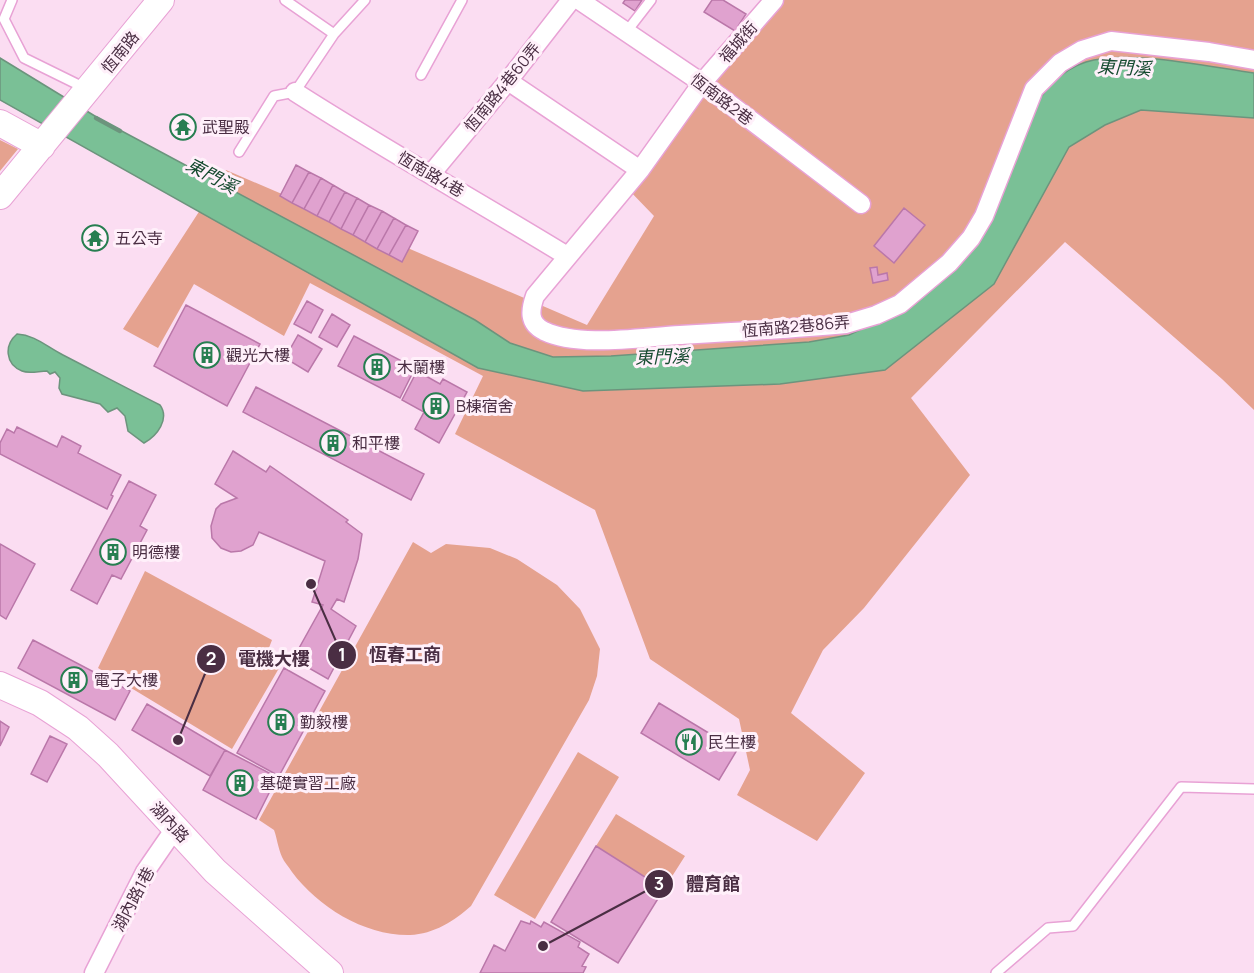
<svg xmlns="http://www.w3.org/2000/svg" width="1254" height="973" viewBox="0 0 1254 973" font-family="Manrope,'Noto Sans TC',sans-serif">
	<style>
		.green { fill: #e5a28f }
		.water { fill: #7ac096; stroke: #6c947d; stroke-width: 1.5 }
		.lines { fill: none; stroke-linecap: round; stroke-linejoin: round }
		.stream { stroke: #6c947d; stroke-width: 4.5 }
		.building { fill: #e0a2cf; stroke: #ba77a9; stroke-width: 1.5 }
		.lane-casing { stroke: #e8a2d5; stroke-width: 12 }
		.street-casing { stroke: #e8a2d5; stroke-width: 21 }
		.secondary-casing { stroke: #e8a2d5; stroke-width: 28 }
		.lane { stroke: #fff; stroke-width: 9 }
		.street { stroke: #fff; stroke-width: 18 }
		.secondary { stroke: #fff; stroke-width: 26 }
		.labels { text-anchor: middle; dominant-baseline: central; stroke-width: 6; stroke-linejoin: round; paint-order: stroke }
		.street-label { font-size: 16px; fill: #4a2e43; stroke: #fff0fa }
		.poi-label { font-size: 16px; fill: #4a2e43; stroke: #fff0fa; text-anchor: start }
		.water-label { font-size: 18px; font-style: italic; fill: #154a2f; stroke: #fff0fa }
		.leader { fill: none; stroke: #4a2e43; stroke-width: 2 }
		.callout-dot { fill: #4a2e43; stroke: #fff0fa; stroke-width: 2 }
		.mark-label { font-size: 18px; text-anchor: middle; font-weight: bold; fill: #fff }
		.callout-label { font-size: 18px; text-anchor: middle; font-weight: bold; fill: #4a2e43; stroke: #fff0fa; stroke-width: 6; stroke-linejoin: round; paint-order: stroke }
	</style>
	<rect width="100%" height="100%" fill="#fbddf2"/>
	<path class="green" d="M775,0H1254V410L1222,379L1065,242L911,398L970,475L864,608L823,650L791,713L865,773L817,841L737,795L750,770L739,719L650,659L595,510L455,434L483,376L310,283L284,336L194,284L158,348L123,329L226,170L587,325L654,216L626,187Z
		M0,140L18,149L0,171Z
		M413,542L431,553L446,544L490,548L517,559L557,585L580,609L600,649L597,676L589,700L471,906C454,921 434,934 410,935C365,936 318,907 292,872C289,867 284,862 282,857C278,848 277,838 274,830L259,820Z
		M145,571L272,640L267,653L282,663L232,749L98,668Z
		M578,752L619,777L535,919L494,895Z
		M616,814L685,856L664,889L596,846Z"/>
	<path class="water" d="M0,58L103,121L475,320L510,343L553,357L611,356L809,342L849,335L885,318L951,272L1030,113C1043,92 1060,70 1086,62C1127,49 1209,67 1254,73V118L1141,110L1105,125L1069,147L994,284L885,370L780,384L583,391L478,368L0,100Z
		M17,334C35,335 47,347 63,355C96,372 128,389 160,405C170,419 157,436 144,443L128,431L125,416L117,408L108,412L100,404L62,394L59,388L60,378L55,372L50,374L47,371C39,371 29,374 22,371C5,364 4,345 17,334Z"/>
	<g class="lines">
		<path class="stream" d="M96,118L120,131"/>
	</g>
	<path class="building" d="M625,0H642L635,11L623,3Z
		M712,0H723L746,14L735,31L704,12Z
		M296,165L309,172L292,203L280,196Z
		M309,172L321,178L304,209L292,203Z
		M321,178L333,185L317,216L304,209Z
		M333,185L345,192L329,222L317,216Z
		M345,192L357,198L341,229L329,222Z
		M357,198L369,205L353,235L341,229Z
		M369,205L382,211L365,242L353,235Z
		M904,208L925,225L894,263L874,246Z
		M382,211L394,218L377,249L365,242Z
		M394,218L406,225L389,255L377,249Z
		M406,225L418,231L402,262L389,255Z
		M877,267L878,275L887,273L888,280L873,283L870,268Z
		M307,301L323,310L311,333L294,324Z
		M186,305L260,344L227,406L154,366Z
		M332,314L350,325L337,347L319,337Z
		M298,335L322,349L308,372L285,358Z
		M354,336L415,368L400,398L338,366Z
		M417,371L440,384L443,379L467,392L439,443L415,429L424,412L402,400Z
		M256,387L424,474L411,500L243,412Z
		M17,427L57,447L62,436L81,446L78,453L121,475L111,495L113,496L107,509L0,454V443L7,429L14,433Z
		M233,451L266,472L270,466L348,520L346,522L362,534L358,559L344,602L337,599L331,609L356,626L328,679L293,659L323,605L312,602L325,561L259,532L253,545L241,551L231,552L221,548L212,538L211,526L216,509L221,504L237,498L215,484Z
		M129,481L156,495L140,526L147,530L121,579L112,575L97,604L71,590Z
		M0,544L35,564L6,619L0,615Z
		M33,640L130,691L115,720L18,668Z
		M284,668L325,691L279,776L237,753Z
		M659,703L737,750L719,780L641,733Z
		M147,704L225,750L210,776L132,730Z
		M0,721L9,727L0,746Z
		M50,736L67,744L47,782L31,774Z
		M225,750L277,777L256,819L203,790Z
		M596,846L664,889L618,963L551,922Z
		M521,921L530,924L531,921L541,927L544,922L580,942L578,947L589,954L582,966L586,967L583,973H480L494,945L505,951Z"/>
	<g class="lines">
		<g class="lane-casing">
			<path id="lane" d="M12,0L4,19L24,58L87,89
				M285,0L334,34
				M627,31L651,0
				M421,75L462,0
				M239,152L274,96L295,92L334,34L365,0
				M996,973L1048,928L1073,926L1181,787L1254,789"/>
		</g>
		<g class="street-casing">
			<path id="street" d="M579,0L702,83L861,204
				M774,0L702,83L640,170L535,296C530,310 528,323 544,331C580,348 641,337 680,335C735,332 791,329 846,324L876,315L900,304L949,263L971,238L984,216L1034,89L1060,63L1082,50L1111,41L1209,52L1254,60
				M508,81L640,170
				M295,92C384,149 477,201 567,256
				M431,174L508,81L571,0
				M94,973L145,872L176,827"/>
		</g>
		<g class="secondary-casing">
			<path id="secondary" d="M0,123L42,146
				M0,196L161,0
				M0,685L40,703L78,728L108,755L215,871L330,973"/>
		</g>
		<use href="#lane" class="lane"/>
		<use href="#street" class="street"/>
		<use href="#secondary" class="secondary"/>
	</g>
	<defs>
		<g id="temple-ring" transform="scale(1.35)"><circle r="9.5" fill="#fff0fa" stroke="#277e51" stroke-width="1.5"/><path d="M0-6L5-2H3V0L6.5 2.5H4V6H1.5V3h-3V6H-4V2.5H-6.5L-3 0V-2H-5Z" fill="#277e51"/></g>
		<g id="building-ring" transform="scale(1.35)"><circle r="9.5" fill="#fff0fa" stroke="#277e51" stroke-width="1.5"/><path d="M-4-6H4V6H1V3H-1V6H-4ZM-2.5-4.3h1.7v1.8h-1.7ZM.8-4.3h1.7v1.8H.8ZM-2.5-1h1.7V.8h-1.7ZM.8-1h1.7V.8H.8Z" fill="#277e51"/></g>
		<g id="restaurant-ring" transform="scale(1.35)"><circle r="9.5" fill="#fff0fa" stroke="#277e51" stroke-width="1.5"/><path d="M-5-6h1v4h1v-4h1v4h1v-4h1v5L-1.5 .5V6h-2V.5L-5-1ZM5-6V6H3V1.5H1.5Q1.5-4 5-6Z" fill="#277e51"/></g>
	</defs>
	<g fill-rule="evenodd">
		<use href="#temple-ring" x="183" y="127"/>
		<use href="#temple-ring" x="95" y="238"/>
		<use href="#building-ring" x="207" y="355"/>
		<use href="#building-ring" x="377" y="367"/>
		<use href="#building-ring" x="436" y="406"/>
		<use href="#building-ring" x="333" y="443"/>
		<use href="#building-ring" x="113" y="552"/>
		<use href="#building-ring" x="74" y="680"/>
		<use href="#building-ring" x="281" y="722"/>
		<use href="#restaurant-ring" x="689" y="742"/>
		<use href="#building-ring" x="240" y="783"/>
	</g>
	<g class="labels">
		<g class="street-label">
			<text transform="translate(738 42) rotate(-49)">福城街</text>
			<text transform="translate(120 52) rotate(-51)">恆南路</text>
			<text transform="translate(502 87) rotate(-51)">恆南路4巷60弄</text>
			<text transform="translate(722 99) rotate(37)">恆南路2巷</text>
			<text transform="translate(431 174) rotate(30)">恆南路4巷</text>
			<text transform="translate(796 326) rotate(-5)">恆南路2巷86弄</text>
			<text transform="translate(170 822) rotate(47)">湖內路</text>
			<text transform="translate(133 899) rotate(-62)">湖內路1巷</text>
		</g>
		<g class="poi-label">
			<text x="202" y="127">武聖殿</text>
			<text x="115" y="238">五公寺</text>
			<text x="226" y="355">觀光大樓</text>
			<text x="397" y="367">木蘭樓</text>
			<text x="456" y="406">B棟宿舍</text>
			<text x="352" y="443">和平樓</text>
			<text x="132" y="552">明德樓</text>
			<text x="94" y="680">電子大樓</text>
			<text x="300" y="722">勤毅樓</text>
			<text x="708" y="742">民生樓</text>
			<text x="260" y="783">基礎實習工廠</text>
		</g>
		<g class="water-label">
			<text transform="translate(1124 67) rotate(3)">東門溪</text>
			<text transform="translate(212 175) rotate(28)">東門溪</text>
			<text transform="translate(662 356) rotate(-2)">東門溪</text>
		</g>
	</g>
	<path class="leader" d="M311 584L342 655M178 740L211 659M543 946L659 884"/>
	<g class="callout-dot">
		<circle cx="311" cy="584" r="6"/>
		<circle cx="178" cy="740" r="6"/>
		<circle cx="543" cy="946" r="6"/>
		<circle cx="342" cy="655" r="15"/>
		<circle cx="211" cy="659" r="15"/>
		<circle cx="659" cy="884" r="15"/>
	</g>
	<g class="mark-label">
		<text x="342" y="661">1</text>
		<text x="211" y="665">2</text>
		<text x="659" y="890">3</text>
	</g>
	<g class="callout-label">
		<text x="405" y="661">恆春工商</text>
		<text x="274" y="665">電機大樓</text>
		<text x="713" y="890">體育館</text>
	</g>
</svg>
